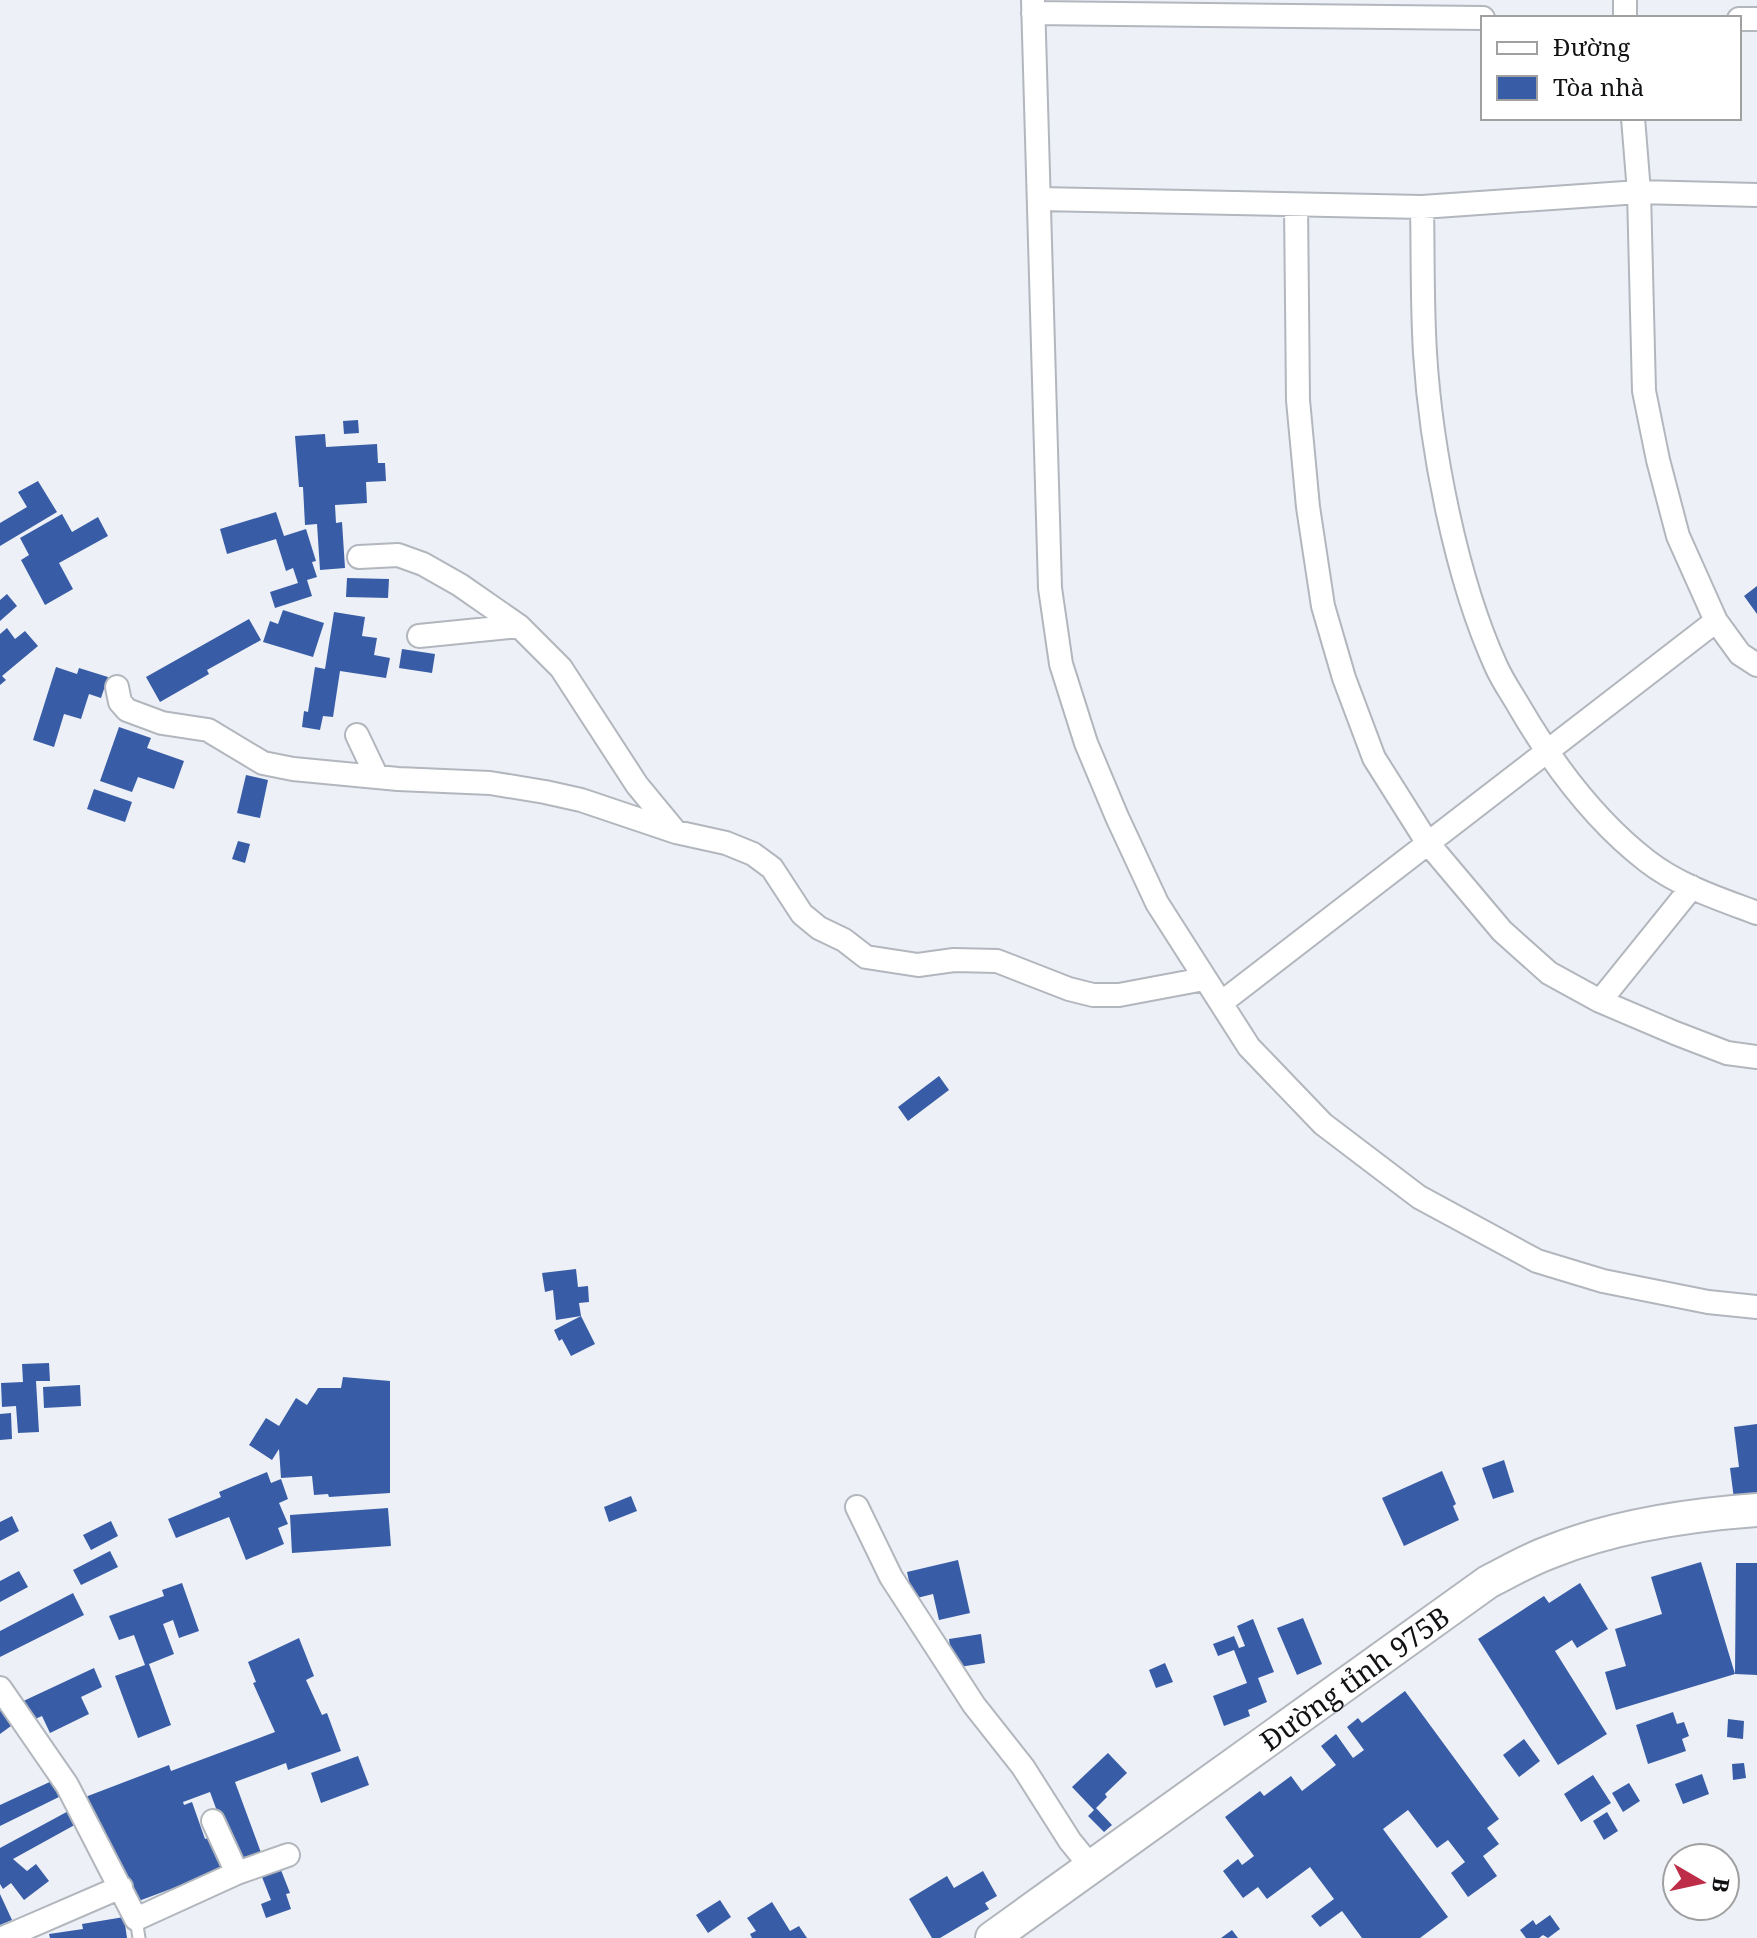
<svg xmlns="http://www.w3.org/2000/svg" width="1757" height="1938" viewBox="0 0 1757 1938" font-family="'Noto Serif',serif">
	<style>
		.building { fill: #385da6 }
		.lines { fill: none; stroke-linecap: round; stroke-linejoin: round }
		.lane-casing { stroke: #b2b6bd; stroke-width: 15 }
		.street-casing { stroke: #b2b6bd; stroke-width: 26 }
		.secondary-casing { stroke: #b2b6bd; stroke-width: 36 }
		.lane { stroke: #fff; stroke-width: 11 }
		.street { stroke: #fff; stroke-width: 22 }
		.secondary { stroke: #fff; stroke-width: 32 }
		.labels { text-anchor: middle; dominant-baseline: central; stroke-width: 8; stroke-linejoin: round; paint-order: stroke }
		.street-label { font-size: 28px; fill: #111214; stroke: #fff }
	</style>
	<rect width="100%" height="100%" fill="#edf0f7"/>
	<path class="building" d="M358,420L359,433L344,434L343,421Z
		M325,434L326,447L377,444L378,463H385L386,481L366,482L367,503L335,505L336,523L342,522L345,568L320,570L317,524L305,525L303,487H299L295,436Z
		M38,481L57,512L0,546V523L27,507L18,492Z
		M276,512L284,536L306,529L316,561L312,562L317,577L307,580L312,596L275,608L270,592L298,583L293,568L286,571L276,539L227,554L220,529Z
		M62,514L72,532L98,517L108,536L59,563L73,589L45,605L21,560L29,555L20,538Z
		M347,578L389,579L388,598L346,597Z
		M1757,586V614L1744,596Z
		M7,594L17,606L0,621V600Z
		M283,610L324,623L313,657L263,642L270,621L278,624Z
		M334,612L365,617L362,636L377,638L374,655L390,658L386,678L340,671L333,717L323,716L320,730L302,727L304,711L308,712L315,667L325,669Z
		M249,619L261,640L207,670L209,674L160,702L146,677Z
		M7,628L15,639L25,631L38,646L2,676L6,680L0,685V634Z
		M402,649L435,654L432,673L399,668Z
		M56,667L77,674L79,668L108,677L101,698L89,694L81,719L64,714L54,747L33,740Z
		M119,727L151,738L147,748L184,761L174,789L138,777L132,792L100,781Z
		M246,775L268,780L260,818L237,813Z
		M94,789L132,802L125,822L87,809Z
		M238,841L250,844L245,863L232,859Z
		M939,1076L949,1090L908,1121L898,1107Z
		M576,1269L578,1287L588,1286L589,1302L579,1303L581,1316L556,1320L553,1290L545,1292L542,1273Z
		M581,1316L595,1344L571,1356L562,1339L559,1341L554,1330Z
		M49,1363L50,1381H36L39,1432L18,1433L16,1406L2,1407L1,1383L23,1382L22,1364Z
		M343,1377L390,1381V1493L329,1497L328,1494L314,1495L312,1476L281,1478L279,1449L272,1460L249,1445L266,1418L279,1426L296,1398L307,1405L318,1388H341Z
		M80,1385L81,1406L44,1408L43,1387Z
		M11,1413L12,1439L0,1440V1414Z
		M1757,1424V1496L1734,1499L1730,1468L1739,1467L1734,1427Z
		M1504,1460L1514,1492L1493,1499L1482,1468Z
		M1442,1471L1456,1504L1453,1506L1459,1520L1404,1546L1382,1498Z
		M267,1472L271,1483L281,1479L288,1499L279,1503L288,1524L278,1528L284,1544L246,1560L229,1517L176,1538L168,1519L221,1497L219,1492Z
		M631,1496L637,1511L609,1522L604,1507Z
		M388,1508L391,1546L292,1553L290,1515Z
		M12,1516L19,1531L0,1541V1522Z
		M111,1521L118,1536L91,1550L83,1535Z
		M110,1551L118,1567L81,1585L73,1570Z
		M958,1560L970,1613L939,1620L933,1594L913,1599L907,1572Z
		M1701,1562L1735,1674L1736,1563H1757V1675L1735,1674L1616,1710L1605,1672L1626,1666L1615,1629L1662,1614L1651,1577Z
		M19,1571L28,1587L0,1602V1581Z
		M182,1583L199,1631L179,1638L173,1620L163,1624L174,1654L149,1664L171,1725L138,1738L115,1676L145,1665L134,1635L119,1640L109,1616L164,1596L162,1590Z
		M1580,1583L1608,1629L1577,1648L1572,1640L1555,1651L1607,1734L1558,1765L1478,1639L1544,1596L1549,1603Z
		M73,1593L84,1615L0,1657V1631Z
		M1303,1618L1322,1664L1297,1675L1277,1628Z
		M1253,1619L1274,1672L1258,1678L1267,1702L1248,1710L1250,1716L1224,1726L1213,1696L1247,1683L1234,1650L1218,1656L1213,1644L1234,1636L1239,1648L1245,1646L1237,1626Z
		M981,1634L985,1663L953,1668L949,1639Z
		M299,1638L314,1676L306,1680L322,1715L327,1713L341,1751L288,1770L286,1763L235,1782L263,1858L242,1866L232,1852L210,1792L183,1802L184,1805L192,1802L205,1839L211,1837L227,1868L136,1902L124,1870L120,1871L80,1799L169,1765L171,1771L275,1732L253,1683L256,1682L248,1662Z
		M1165,1663L1173,1682L1156,1688L1149,1670Z
		M94,1668L102,1687L81,1697L89,1714L50,1733L42,1716L26,1723L17,1704Z
		M1405,1691L1499,1819L1487,1828L1499,1844L1483,1856L1497,1876L1468,1897L1451,1873L1465,1862L1448,1840L1437,1848L1408,1810L1383,1829L1448,1917L1420,1938H1362L1342,1911L1320,1927L1311,1916L1334,1899L1310,1867L1267,1899L1258,1887L1243,1898L1223,1871L1238,1859L1242,1865L1254,1856L1225,1817L1260,1791L1264,1796L1291,1776L1302,1791L1336,1765L1321,1746L1336,1734L1353,1758L1364,1750L1347,1727L1358,1718L1362,1723Z
		M0,1709L11,1726L0,1734Z
		M1673,1712L1677,1724L1684,1722L1689,1736L1682,1739L1686,1751L1648,1764L1636,1725Z
		M1728,1719L1744,1721L1743,1739L1727,1737Z
		M1524,1739L1540,1761L1519,1777L1503,1755Z
		M1108,1753L1127,1773L1105,1794L1107,1797L1096,1808L1112,1825L1104,1832L1088,1816L1094,1810L1072,1787Z
		M358,1756L369,1785L321,1803L311,1773Z
		M1744,1763L1746,1778L1733,1780L1732,1764Z
		M1702,1774L1709,1794L1683,1804L1675,1784Z
		M1593,1775L1611,1803L1581,1822L1564,1794Z
		M54,1780L63,1795L0,1826V1805Z
		M1629,1783L1640,1801L1623,1812L1612,1793Z
		M74,1808L80,1822L13,1859L27,1871L36,1864L49,1881L24,1900L11,1883L3,1889L0,1884V1848Z
		M1607,1812L1618,1831L1604,1840L1593,1821Z
		M279,1865L290,1893L286,1894L291,1909L266,1918L261,1904L271,1900L260,1872Z
		M983,1871L997,1896L985,1903L989,1909L940,1938H932L909,1899L947,1876L954,1888Z
		M0,1894L12,1920L0,1925Z
		M720,1900L731,1917L708,1933L696,1915Z
		M772,1902L790,1931L799,1926L807,1938H752L750,1934L756,1931L747,1918Z
		M1550,1915L1560,1929L1548,1938L1543,1935L1539,1938H1526L1520,1930L1533,1920L1536,1925Z
		M124,1917L127,1938H50L49,1934L83,1929L82,1924Z
		M1232,1930L1238,1938H1221Z"/>
	<g class="lines">
		<g class="lane-casing">
			<path id="lane" d="M136,1919L139,1938"/>
		</g>
		<g class="street-casing">
			<path id="street" d="M1033,0L1050,588L1061,664L1086,743L1117,817L1157,903L1249,1047L1323,1124L1419,1197L1537,1261L1603,1281L1708,1302L1757,1307
				M1033,13L1483,18
				M1625,18V0
				M1739,19H1757
				M1633,118L1639,192L1644,391L1658,460L1678,536L1716,621L1740,654L1757,665
				M1039,199L1422,207L1639,192L1757,195
				M1296,205L1298,400L1308,507L1323,606L1344,678L1374,758L1427,842L1502,931L1549,973L1600,1001L1675,1033L1727,1053L1757,1057
				M1422,207C1423,255 1422,304 1425,353C1431,449 1456,578 1496,666C1502,680 1512,694 1520,708C1554,766 1594,820 1647,861C1679,886 1720,899 1757,913
				M359,557L398,555L423,564L460,585L519,626L561,668L637,785L675,831
				M419,636L519,626
				M117,687L120,702L127,710L162,723L208,730L263,763L293,769L398,779L490,783L545,792L581,800L676,832L726,843L753,854L772,868L802,914L819,928L844,940L866,957L918,965L954,960L997,961L1069,989L1093,995H1119L1204,979
				M357,735L377,777
				M1600,1001L1692,887
				M1221,1003L1716,621
				M857,1507L891,1577L974,1705L1023,1767L1070,1841L1092,1868
				M0,1688L67,1785L136,1919L237,1873L288,1855
				M213,1821L237,1873
				M3,1938L121,1887"/>
		</g>
		<g class="secondary-casing">
			<g id="secondary">
				<path id="s1" d="M992,1938L1488,1582C1508,1572 1528,1560 1550,1552C1614,1526 1688,1515 1757,1510"/>
			</g>
		</g>
		<use href="#lane" class="lane"/>
		<use href="#street" class="street"/>
		<use href="#secondary" class="secondary"/>
	</g>
	<g class="labels">
		<g class="street-label">
			<text stroke="none"><textPath href="#s1" startOffset="446">Đường tỉnh 975B</textPath></text>
		</g>
	</g>
	<rect x="1481" y="16" width="260" height="104" fill="#ffffff" stroke="#a0a0a1" stroke-width="2"/>
	<rect x="1497" y="42" width="40" height="12" fill="#ffffff" stroke="#a0a0a1" stroke-width="2"/>
	<text x="1553" y="56" font-size="24" fill="#111214">Đường</text>
	<rect x="1497" y="76" width="40" height="24" fill="#385da6" stroke="#a0a0a1" stroke-width="2"/>
	<text x="1553" y="96" font-size="24" fill="#111214">Tòa nhà</text>
	<g transform="translate(1701 1882) rotate(99)"><circle r="38" fill="#ffffff" stroke="#a0a0a1" stroke-width="2"/>
	<path d="M0-6L14 30L0 20L-14 30Z" fill="#bd2d48"/>
	<text y="-12" font-size="22" font-weight="bold" text-anchor="middle" fill="#111214">B</text>
	</g>
</svg>
